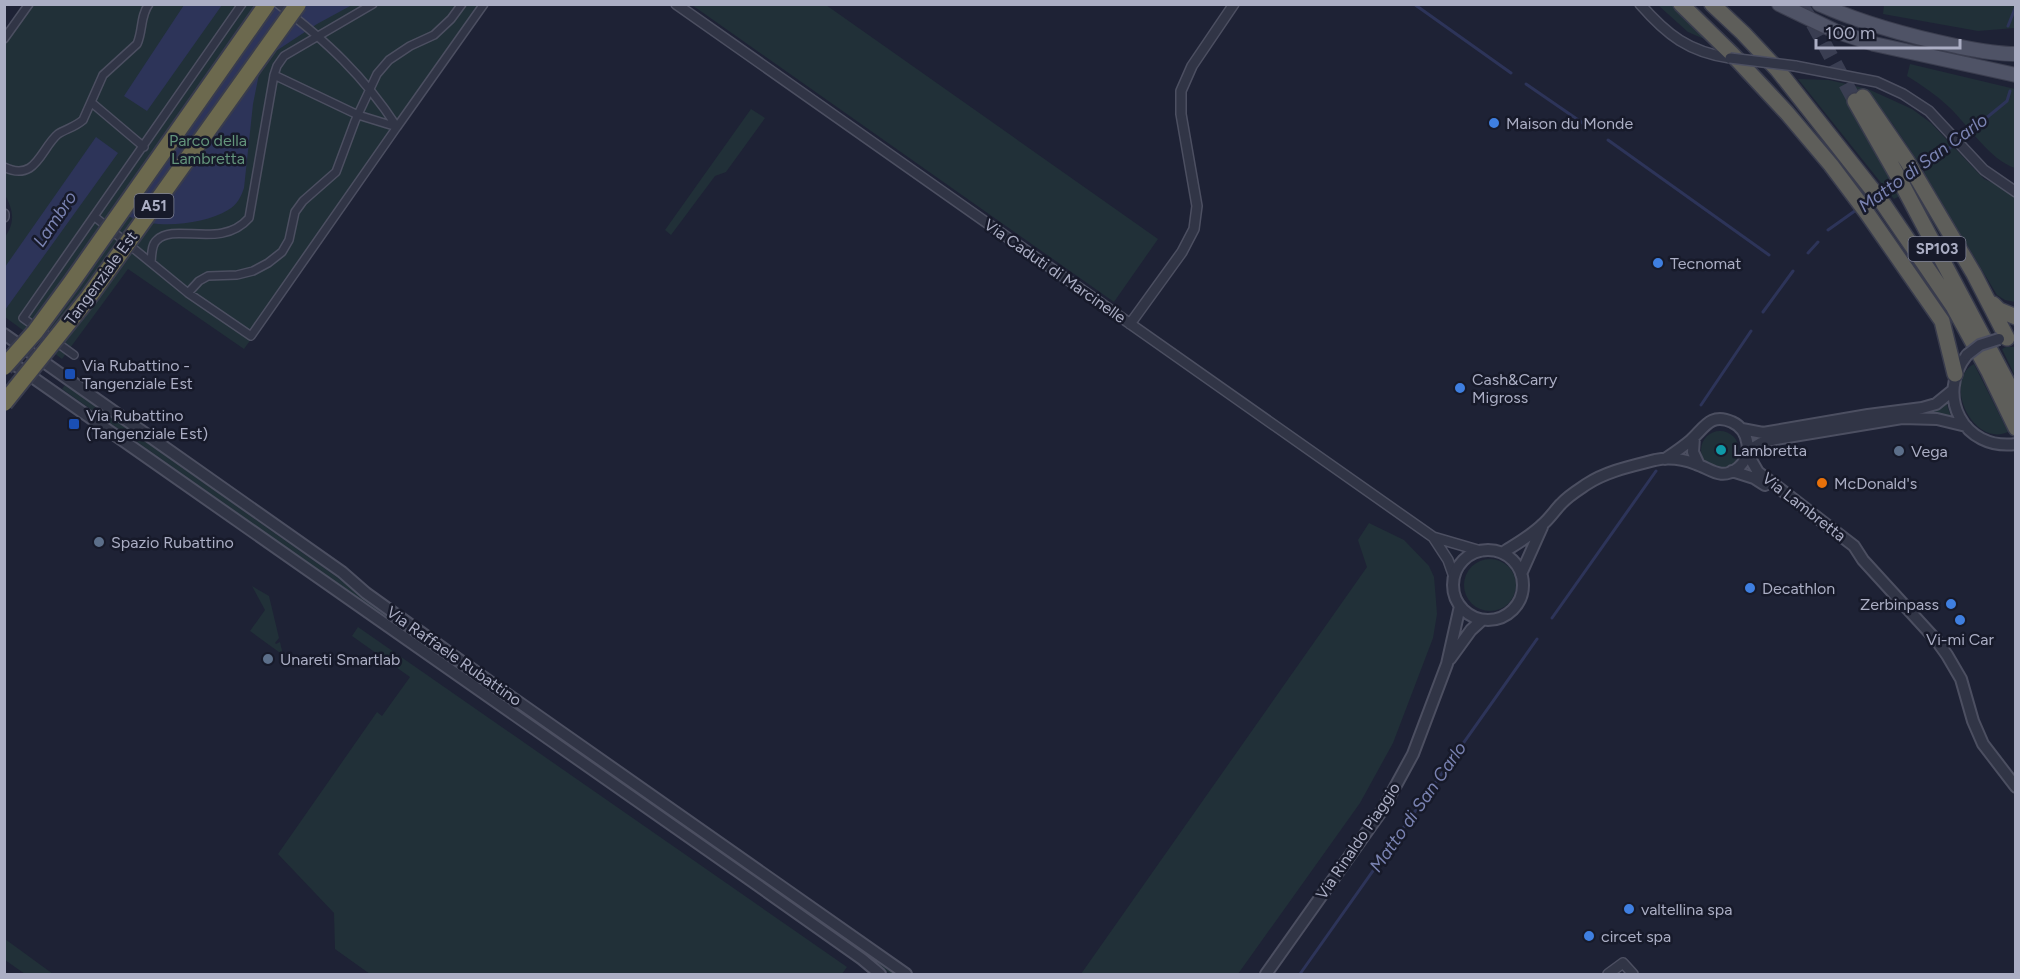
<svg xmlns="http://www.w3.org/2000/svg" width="2020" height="979" viewBox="0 0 2020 979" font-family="Figtree,sans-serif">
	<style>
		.green { fill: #213038 }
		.water { fill: #2d3459 }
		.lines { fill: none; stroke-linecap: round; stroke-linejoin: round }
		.stream { stroke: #2d3459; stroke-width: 3 }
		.trunk-tunnel { stroke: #3a3e52; stroke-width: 15; stroke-dasharray: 15 8; stroke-linecap: butt }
		.pedestrian-casing { stroke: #4c4f61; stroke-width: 10 }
		.minor-casing { stroke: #4c4f61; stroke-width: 12 }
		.tertiary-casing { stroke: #4c4f61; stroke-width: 14 }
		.primary-casing { stroke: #3b3e4f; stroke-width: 16 }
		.trunk-casing { stroke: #393c4d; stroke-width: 18 }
		.pedestrian { stroke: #313546; stroke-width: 7 }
		.minor { stroke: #313546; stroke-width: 9 }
		.tertiary { stroke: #313546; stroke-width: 10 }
		.primary { stroke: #4f5366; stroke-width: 14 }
		.trunk { stroke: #5e5e5a; stroke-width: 15 }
		.minor-bridge-casing { stroke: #4c4f61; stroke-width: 12; stroke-linecap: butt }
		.tertiary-bridge-casing { stroke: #4c4f61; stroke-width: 14; stroke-linecap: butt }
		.motorway-bridge-casing { stroke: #393c4d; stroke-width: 20; stroke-linecap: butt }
		.minor-bridge { stroke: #313546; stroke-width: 9 }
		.tertiary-bridge { stroke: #313546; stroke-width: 10 }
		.motorway-bridge { stroke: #6c694e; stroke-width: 16 }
		.shop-dot { fill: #3f7fe0; stroke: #171a2a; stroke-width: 2 }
		.transit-dot { fill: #1a4fb4; stroke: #171a2a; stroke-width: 2 }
		.culture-dot { fill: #0f9aa8; stroke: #171a2a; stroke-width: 2 }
		.service-dot { fill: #5c6f8a; stroke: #171a2a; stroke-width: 2 }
		.food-dot { fill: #e8710a; stroke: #171a2a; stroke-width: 2 }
		.labels { text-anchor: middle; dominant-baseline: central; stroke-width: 5; stroke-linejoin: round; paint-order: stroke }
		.shield { fill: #171a2a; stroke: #7f8296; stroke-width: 1.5 }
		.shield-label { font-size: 15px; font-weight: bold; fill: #abaec4 }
		.poi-label { font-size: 16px; fill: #abaec4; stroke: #171a2a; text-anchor: start }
		.park-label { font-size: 16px; fill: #63947b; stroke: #171a2a }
		.street-label { font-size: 16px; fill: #abaec4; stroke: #171a2a }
		.water-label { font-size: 18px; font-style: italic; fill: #7a83b2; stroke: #171a2a }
	</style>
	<rect width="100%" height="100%" fill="#1e2235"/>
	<path class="green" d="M24,5H489L244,349L128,269L62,359L5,317V237C16,221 13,209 4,193L5,32Z
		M692,5H826L1158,239L1114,302Z
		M1658,5H1672L1711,42L1688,32Z
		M1884,5H2015V28L1978,31L1883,14Z
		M1910,64L2015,89V168C1990,160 1968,125 1949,107C1936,95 1922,85 1907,76Z
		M1798,79L1829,80L1868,89L1912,109L1931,123L1984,179L2000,186L2015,198V302L2005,300L1997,295L1924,173L1927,164L1919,163L1892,123L1866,95L1849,105L1900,196L1894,199Z
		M751,109L765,118L726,172L715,176L671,235L665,230Z
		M2006,347H2015V376L2002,349Z
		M1974,364L2008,432C1972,448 1942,380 1974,364Z
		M65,385L899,974H891L62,389Z
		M1946,401L1951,417L1926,413L1936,409Z
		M1701 450a19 19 0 1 1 38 0a19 19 0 1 1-38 0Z
		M1369,523L1404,540L1429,566L1434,577L1436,601L1437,614L1433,638L1393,743L1360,803L1238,974H1081L1367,567L1358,540Z
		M1464 585a26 26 0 1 1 52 0a26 26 0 1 1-52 0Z
		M252,586L269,596L279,638L275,643L276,644L280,642L283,655L250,631L265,610Z
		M358,627L847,967L842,974H370L335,949L334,913L278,854L377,712L382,716L410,677L352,636Z
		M5,939L53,974H25L5,960Z"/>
	<path class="water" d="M184,5H222L147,111L124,96Z
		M256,5H352L317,24L273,53L259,74L253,104L244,188C241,197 237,205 228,210C205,224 160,229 135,219C128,217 122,211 115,207Z
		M96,137L118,153L5,310V267Z"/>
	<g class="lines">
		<path class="stream" d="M1414,4L1511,73
			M2008,26L2016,6
			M1526,84L1587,126
			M1608,140L1769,255
			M1918,170L1941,155L2007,101L2010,91
			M1882,193L1897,184
			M1828,230L1859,208
			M1808,253L1818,242
			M1763,312L1793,271
			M1701,405L1751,331
			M1552,618L1656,471
			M1300,974L1537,639"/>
		<path class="trunk-tunnel" d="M1800,4L1814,25L1855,101"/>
		<g class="pedestrian-casing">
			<path id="pedestrian" d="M4,39L29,4
				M274,75L358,115L397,127L484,4
				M92,103L144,147
				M4,167C36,183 41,148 58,134C66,129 75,127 83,120L103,75L137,44C143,31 140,16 149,4
				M95,217L188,293L251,336L397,127C364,76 326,41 278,4
				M151,262C152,255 151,245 157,240C175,222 221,250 249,218L274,75L277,66L284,56L373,4
				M188,293L199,281L208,276L237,275L253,271L268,263L282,252L289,240L295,212L303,201L336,172L355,121L377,74L389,60L410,46L434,35L451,19L462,4
				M74,355L23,318L242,4"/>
		</g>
		<g class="minor-casing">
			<path id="minor" d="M676,4L1433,537L1481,551
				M1640,4C1667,35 1689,52 1730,58
				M1795,66L1877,82L1903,94L1929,111L1984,170L2016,192
				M4,214V217
				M1130,324L1182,252L1194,229L1197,206L1181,114V91L1192,66L1234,4
				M1433,537L1448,560L1454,577
				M1608,974L1623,963L1633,974"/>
		</g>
		<g class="tertiary-casing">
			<path id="tertiary" d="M4,334L342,572L366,593L497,687L906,974
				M1967,355C1935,395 1963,451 2016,444
				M5,358L746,877L862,959L880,974
				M1742,429L1763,433L1868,415L1922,408L1936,404L1952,391
				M1694,437L1693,452L1699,465
				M1748,451L1761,443L1776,439L1902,418L1937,419L1966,426
				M1747,453L1758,472L1854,546L1863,560L1937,641L1947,655L1961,679L1973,721L1983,744L2016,787
				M1732,471L1754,478L1765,485
				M1453 585a35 35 0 1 1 70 0a35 35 0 1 1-70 0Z
				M1502,553C1516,544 1531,536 1543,524C1550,518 1555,510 1561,504C1568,496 1578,490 1587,484C1607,471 1632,466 1655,460C1669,457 1683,459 1696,464C1711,469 1721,481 1738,468C1753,456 1750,430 1732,422C1711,412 1704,428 1691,440C1683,447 1674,453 1665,459
				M1521,574L1542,527
				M1450,659L1471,630L1482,620
				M1266,974L1383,809L1413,754L1447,664L1460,606"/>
		</g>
		<g class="primary-casing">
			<path id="primary" d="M1779,4L1835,31L1874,44L2016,75
				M1819,4C1863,24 1908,36 1956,46C1976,50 1995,54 2016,54"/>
		</g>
		<g class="trunk-casing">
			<path id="trunk" d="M1681,4L1732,54L1787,113L1831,165L1867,213L1942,321L1955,374
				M1712,4L1743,33L1777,69L1882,202L1953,306L1989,372L2016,428
				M1863,97L1907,161L1974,274L2007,338
				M1855,101L1896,173L2016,399
				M1993,304L1999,310L2016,317"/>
		</g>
		<use href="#pedestrian" class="pedestrian"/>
		<use href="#minor" class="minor"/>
		<use href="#tertiary" class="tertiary"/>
		<use href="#primary" class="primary"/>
		<use href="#trunk" class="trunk"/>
		<g class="minor-bridge-casing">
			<path id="minor-bridge" d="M1730,58L1795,66"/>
		</g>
		<g class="tertiary-bridge-casing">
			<path id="tertiary-bridge" d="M1967,355L1980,345L1999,339"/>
		</g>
		<g class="motorway-bridge-casing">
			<path id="motorway-bridge" d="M4,367L35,332L71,283L267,4
				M4,403L88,298L298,4"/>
		</g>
		<use href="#minor-bridge" class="minor-bridge"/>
		<use href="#tertiary-bridge" class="tertiary-bridge"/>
		<use href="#motorway-bridge" class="motorway-bridge"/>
	</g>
	<g class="shop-dot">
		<circle cx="1494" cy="123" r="6"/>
		<circle cx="1658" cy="263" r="6"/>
		<circle cx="1460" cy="388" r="6"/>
		<circle cx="1750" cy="588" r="6"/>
		<circle cx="1951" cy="604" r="6"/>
		<circle cx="1960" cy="620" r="6"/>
		<circle cx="1629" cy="909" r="6"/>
		<circle cx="1589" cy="936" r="6"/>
	</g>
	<g class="transit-dot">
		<rect x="64" y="368" width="12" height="12" rx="3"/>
		<rect x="68" y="418" width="12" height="12" rx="3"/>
	</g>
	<circle class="culture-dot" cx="1721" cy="450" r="6"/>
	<g class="service-dot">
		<circle cx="1899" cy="451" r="6"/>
		<circle cx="99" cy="542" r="6"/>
		<circle cx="268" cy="659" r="6"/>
	</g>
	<circle class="food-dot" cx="1822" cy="483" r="6"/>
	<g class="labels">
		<g class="shield">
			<rect x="134.5" y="194" width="39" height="24" rx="4.5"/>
			<rect x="1908.5" y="237" width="57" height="24" rx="4.5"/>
		</g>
		<g class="shield-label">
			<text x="154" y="206">A51</text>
			<text x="1937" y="249">SP103</text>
		</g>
		<g class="poi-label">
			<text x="1506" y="123">Maison du Monde</text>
			<text x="1670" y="263">Tecnomat</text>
			<text x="82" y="365">Via Rubattino -<tspan x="82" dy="18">Tangenziale Est</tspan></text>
			<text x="1472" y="379">Cash&amp;Carry<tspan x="1472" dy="18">Migross</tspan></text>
			<text x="86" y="415">Via Rubattino<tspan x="86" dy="18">(Tangenziale Est)</tspan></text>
			<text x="1733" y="450">Lambretta</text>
			<text x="1911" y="451">Vega</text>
			<text x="1834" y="483">McDonald's</text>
			<text x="111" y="542">Spazio Rubattino</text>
			<text x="1762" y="588">Decathlon</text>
			<text x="1939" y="604" text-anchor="end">Zerbinpass</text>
			<text x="1960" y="639" text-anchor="middle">Vi-mi Car</text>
			<text x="280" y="659">Unareti Smartlab</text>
			<text x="1641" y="909">valtellina spa</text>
			<text x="1601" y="936">circet spa</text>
		</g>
		<g class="park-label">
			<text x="208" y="140">Parco della<tspan x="208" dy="18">Lambretta</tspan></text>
		</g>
		<g class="street-label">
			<text transform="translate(1055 271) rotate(35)">Via Caduti di Marcinelle</text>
			<text transform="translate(101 278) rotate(-54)">Tangenziale Est</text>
			<text transform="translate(1804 507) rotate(38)">Via Lambretta</text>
			<text transform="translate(454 656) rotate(35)">Via Raffaele Rubattino</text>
			<text transform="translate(1358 841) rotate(-56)">Via Rinaldo Piaggio</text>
		</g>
		<g class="water-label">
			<text transform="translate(1923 163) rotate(-36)">Matto di San Carlo</text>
			<text transform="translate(55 219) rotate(-56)">Lambro</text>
			<text transform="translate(1418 807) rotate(-55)">Matto di San Carlo</text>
		</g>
	</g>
	<rect width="2020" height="979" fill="none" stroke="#abaec4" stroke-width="12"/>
	<path d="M1816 39v9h144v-9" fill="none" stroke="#abaec4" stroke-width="3"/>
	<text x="1825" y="39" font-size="18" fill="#abaec4" stroke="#171a2a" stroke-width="4.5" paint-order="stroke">100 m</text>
</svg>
